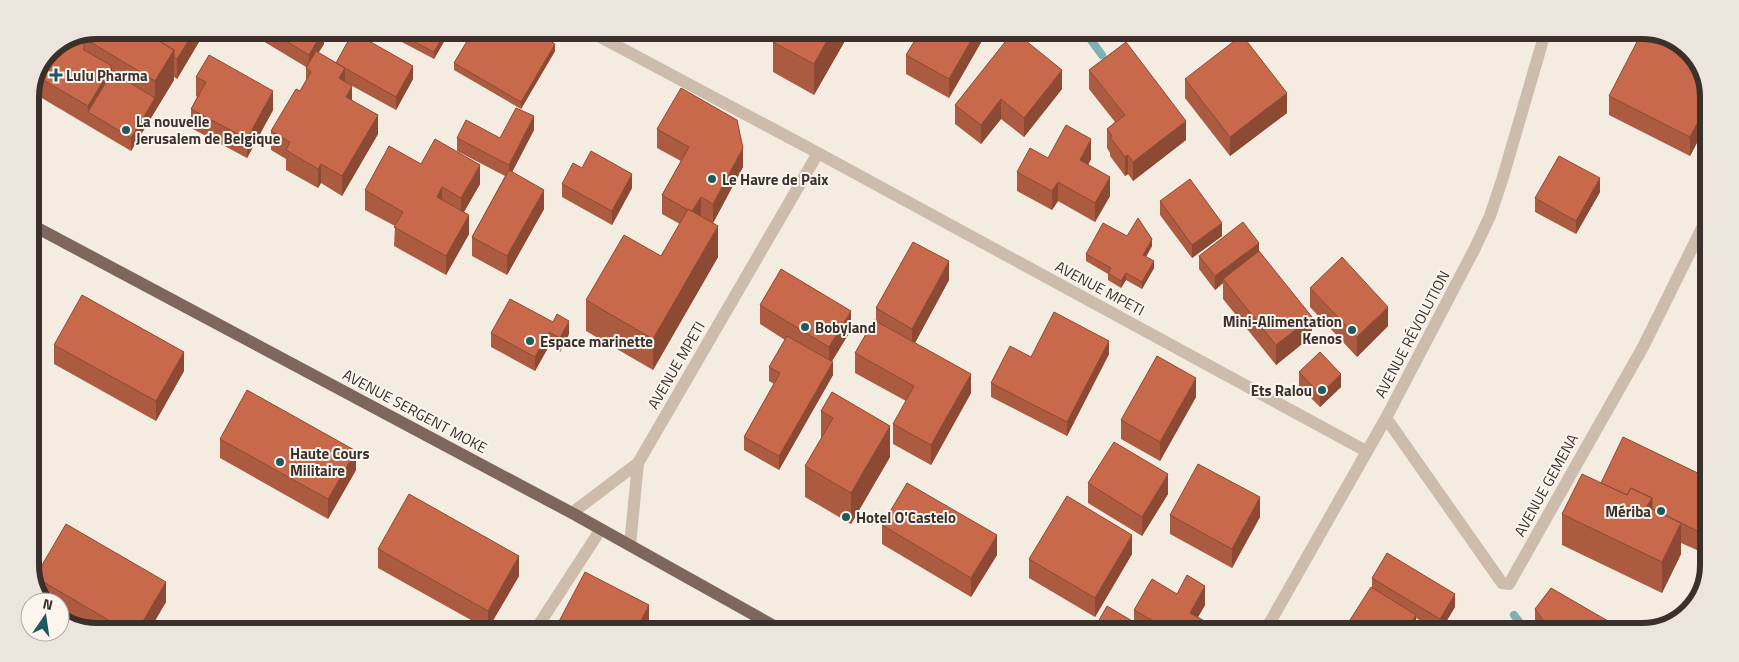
<svg xmlns="http://www.w3.org/2000/svg" width="1739" height="662" viewBox="0 0 1739 662" font-family="'Titillium Web',sans-serif">
	<style>
		.lines { fill: none; stroke-linecap: round; stroke-linejoin: round }
		.stream { stroke: #7fb0b2; stroke-width: 8 }
		.minor { stroke: #cdbbac; stroke-width: 12 }
		.major { stroke: #7d675c; stroke-width: 12 }
		.wall { fill: #ac5a40 }
		.shaded-wall { fill: #8c4a34 }
		.building { fill: #c8694b; stroke: #8c4a34 }
		.poi-dot { fill: #1f5a5e; stroke: #fbf5ee; stroke-width: 2 }
		.labels { text-anchor: middle; dominant-baseline: central; stroke-width: 4; stroke-linejoin: round; paint-order: stroke }
		.poi-label { font-size: 15px; font-weight: bold; fill: #3b302b; stroke: #fbf5ee; text-anchor: start }
		.street-label { font-size: 15px; fill: #3b302b; stroke: #fbf5ee }
		.rim { fill: none; stroke: #3b302b; stroke-width: 6 }
	</style>
	<rect width="100%" height="100%" fill="#f4ebe1"/>
	<g class="lines">
		<path class="stream" d="M1085,32L1102,55
			M1514,615L1527,632"/>
		<path class="minor" d="M589,31L818,153L1366,451
			M1386,418L1502,583L1509,584L1643,347L1708,216
			M572,513L638,463L818,153
			M630,545L638,463
			M536,629L601,529
			M1265,631L1386,418L1475,248L1490,216L1503,177L1545,33"/>
		<path class="major" d="M30,224L572,513L781,630"/>
	</g>
	<path class="wall" d="M97,30H206L177,79L174,77V80L131,151L35,94V82L50,49Z
		M258,30L324,31V44L318,53L336,63L413,79L396,110L345,82L352,100L378,134L342,196L321,183L318,188L286,170V159L271,150V131L300,91L306,81V67L258,38Z
		M381,31H450L434,59Z
		M850,32L814,95L773,72V42Z
		M887,32H900L896,38Z
		M920,32H987L949,98L906,74V55Z
		M555,51L521,109L454,70V63Z
		M1089,70L1186,140L1133,181L1128,174L1125,176L1110,156V153L1107,148V129L1115,122L1089,89Z
		M196,77L273,110L247,158L191,128V109L197,97L196,96Z
		M1185,79L1287,113L1230,156L1185,98Z
		M1062,89L1024,137L1001,119L981,144L955,124V105Z
		M1709,93V120L1690,156L1609,115V96Z
		M657,129L743,167L713,223L718,257L653,370L586,331V300L661,256L680,224L662,214V195L681,161L657,148Z
		M534,130L512,172L544,209L507,275L472,256V237L505,176L457,151V138H500Z
		M1048,158L1091,159L1088,165L1110,196L1095,222L1058,201L1052,210L1017,191V172Z
		M421,164L480,184L464,212L469,234L446,275L394,246L395,226L365,210V190Z
		M562,184L632,188L612,225L562,197Z
		M1600,192L1576,234L1535,212V198Z
		M1160,201L1222,236L1192,258L1160,215Z
		M1127,236L1152,246L1146,257L1154,268L1142,289L1126,280L1121,288L1108,280V274L1086,261V254Z
		M1259,251L1312,336L1276,365L1223,299V283L1215,290L1199,269V256Z
		M949,280L915,343L971,393L931,465L893,444V424L906,401L855,373V353L876,321V308Z
		M1310,288L1388,326L1357,357L1310,307Z
		M760,305L851,330L832,361L833,375L779,470L744,450V437L774,384L769,381V367L785,340L760,324Z
		M553,322L569,334L560,352L549,346L535,371L491,347V333Z
		M54,345L184,371L156,421L54,364Z
		M1109,354L1067,436L991,397V383L1031,357Z
		M1299,372L1341,387L1320,407L1299,386Z
		M832,392L890,457L851,524L805,497V466L821,440V411Z
		M1196,397L1160,461L1121,439V420Z
		M220,439L356,470L328,519L220,458Z
		M1706,477V554L1681,543V554L1662,593L1562,545V514L1601,483Z
		M1088,483L1168,494L1142,536L1088,503Z
		M1170,515L1260,517L1232,568L1170,534Z
		M882,525L997,555L971,597L882,544Z
		M378,549L519,576L488,629H487L378,568Z
		M1132,554L1095,617L1029,578V559Z
		M35,577L166,602L150,629L89,628L60,611V602H44L42,601L35,581Z
		M1372,578L1455,607L1440,632H1438L1416,618V628L1414,631H1343L1372,588Z
		M1177,594L1205,605L1198,617L1222,631H1093L1134,622V610Z
		M1535,609L1627,632H1538L1535,628Z"/>
	<path class="shaded-wall" d="M195,30H206L177,79V59Z
		M323,31L324,44L309,68V55Z
		M446,31H450L434,59V52Z
		M832,32H850L814,95V64Z
		M896,32H900L896,38Z
		M976,32H987L949,98V79Z
		M555,44V51L521,109V102Z
		M174,50V80L131,151V138L155,98V81Z
		M112,66V85L88,112V106Z
		M413,66V79L396,110V97Z
		M345,68V88L339,78Z
		M1062,70V89L1024,137V118Z
		M352,86V105L346,97Z
		M273,91V110L247,158V139Z
		M1287,93V113L1230,156V137Z
		M1001,99V119L981,144V125Z
		M1709,101V120L1690,156V137Z
		M378,115V134L342,196V176Z
		M534,116V130L509,178V165Z
		M1186,121V140L1133,181V162Z
		M1091,139V159L1080,180V160Z
		M743,148V167L713,223V204Z
		M1128,155V174L1125,176V157Z
		M321,164V183L318,188V169Z
		M480,165V184L461,217V198Z
		M632,174V188L612,225V211Z
		M1110,177V196L1095,222V203Z
		M1600,178V192L1576,234V221Z
		M1058,182V201L1052,210V191Z
		M442,187V207L437,197Z
		M544,190V209L507,275V256Z
		M701,197V216L692,212Z
		M469,215V234L446,275V256Z
		M1222,223V236L1192,258V245Z
		M718,226V257L653,370V339Z
		M1152,239V246L1143,262V255Z
		M1259,243V256L1223,279V283L1215,290V276Z
		M949,261V280L912,348V329Z
		M1154,261V268L1142,289V282Z
		M1126,273V280L1121,288V281Z
		M1388,307V326L1357,357V337Z
		M851,311V330L829,366V347Z
		M1312,317V336L1276,365V345Z
		M569,321V334L560,352V338Z
		M549,332V346L535,371V357Z
		M1109,341V354L1067,436V422Z
		M184,352V371L156,421V401Z
		M833,362V375L779,470V456Z
		M971,374V393L931,465V445Z
		M1341,374V387L1320,407V394Z
		M1196,378V397L1160,461V442Z
		M890,426V457L851,524V493Z
		M356,451V470L328,519V499Z
		M1168,474V494L1142,536V517Z
		M1260,497V517L1232,568V549Z
		M1652,498V528L1647,506Z
		M1681,523V554L1662,593V562Z
		M997,535V555L971,597V578Z
		M1132,535V554L1095,617V598Z
		M519,556V576L488,629V611Z
		M166,582V602L150,629L139,628Z
		M1205,586V605L1190,631V613Z
		M1455,594V607L1440,632V619Z
		M649,605V624L646,630H636Z
		M1416,615V628L1414,631H1406Z"/>
	<path class="building" d="M97,30H141L174,50L155,81L84,38L87,34Z
		M141,30H195L177,59L174,57V50Z
		M268,30L323,31L309,55Z
		M394,31H446L434,52Z
		M473,31H533L555,44L521,102L454,63Z
		M353,32L413,66L396,97L336,63Z
		M779,32H832L814,64L773,42Z
		M920,32H976L949,79L906,55Z
		M1013,32H1015L1062,70L1024,118L1001,99L981,125L955,105Z
		M87,34L84,38V50L112,66L88,106L38,77L50,49Z
		M1641,34H1652L1695,56L1709,93V101L1690,137L1609,96Z
		M1242,35L1287,93L1230,137L1185,79Z
		M1126,42L1186,121L1133,162L1128,155L1125,157L1110,137L1112,136L1107,129L1125,115L1089,70Z
		M316,51L345,68L339,78L352,86L346,97L378,115L342,176L321,164L318,169L286,150L290,142L271,131L296,89L300,91L311,72L306,68Z
		M209,55L273,91L247,139L191,109L206,82L196,77Z
		M112,72L155,98L131,138L88,112Z
		M681,88L737,120L743,148L713,204L701,197L692,211L688,209V210L662,195L689,147L657,129Z
		M516,108L534,116L509,165L457,138L466,120L500,138Z
		M1066,125L1091,139L1080,160L1110,177L1095,203L1058,182L1052,191L1017,172L1030,148L1048,158Z
		M435,139L480,165L461,198L442,187L437,197L469,215L446,256L394,227L403,212L365,190L389,146L421,164Z
		M591,151L632,174L612,211L562,184L573,163L582,168Z
		M1559,156L1600,178L1576,221L1535,198Z
		M509,170L544,190L507,256L472,237Z
		M1190,179L1222,223L1192,245L1160,201Z
		M688,209L718,226L653,339L586,300L624,235L661,256Z
		M1138,218L1152,239L1143,255L1154,261L1142,282L1126,273L1121,281L1108,273L1111,268L1086,254L1103,223L1127,236Z
		M1243,222L1259,243L1215,276L1199,256Z
		M913,242L949,261L912,329L876,308Z
		M1259,251L1312,317L1276,345L1223,279Z
		M1342,257L1388,307L1357,337L1310,288Z
		M781,269L851,311L829,347L760,305Z
		M82,295L184,352L156,401L54,345Z
		M510,299L553,322L557,314L569,321L560,338L549,332L535,357L491,333Z
		M1054,312L1109,341L1067,422L991,383L1010,346L1031,357Z
		M874,320L971,374L931,445L893,424L914,386L855,353Z
		M787,336L833,362L779,456L744,437L780,373L769,367Z
		M1320,352L1341,374L1320,394L1299,372Z
		M1157,356L1196,378L1160,442L1121,420Z
		M247,390L356,451L328,499L220,439Z
		M832,392L890,426L851,493L805,466L833,418L821,411Z
		M1623,437L1706,477V535L1652,509V498L1631,488L1627,495L1601,483Z
		M1114,442L1168,474L1142,517L1088,483Z
		M1198,464L1260,497L1232,549L1170,515Z
		M1582,474L1627,495L1631,488L1652,498L1647,506L1681,523L1662,562L1562,514Z
		M907,483L997,535L971,578L882,525Z
		M409,494L519,556L488,611L378,549Z
		M1067,496L1132,535L1095,598L1029,559Z
		M66,524L166,582L139,628H122L35,577Z
		M1387,553L1455,594L1440,619L1372,578Z
		M585,572L649,605L636,630L555,629Z
		M1187,575L1205,586L1190,613L1222,631H1171L1134,610L1152,579L1177,594Z
		M1371,587L1416,615L1406,631H1343Z
		M1551,588L1627,632H1552L1535,609Z
		M1107,606L1149,631H1093Z"/>
	<g class="poi-dot">
		<path d="M53.5 67.5h5v5h5v5h-5v5h-5v-5h-5v-5h5z"/>
		<circle cx="126" cy="130" r="5"/>
		<circle cx="712" cy="179" r="5"/>
		<circle cx="805" cy="327" r="5"/>
		<circle cx="1352" cy="330" r="5"/>
		<circle cx="530" cy="341" r="5"/>
		<circle cx="1322" cy="390" r="5"/>
		<circle cx="280" cy="462" r="5"/>
		<circle cx="1661" cy="511" r="5"/>
		<circle cx="846" cy="517" r="5"/>
	</g>
	<g class="labels">
		<g class="poi-label">
			<text x="66" y="75">Lulu Pharma</text>
			<text x="136" y="121">La nouvelle<tspan x="136" dy="17">Jerusalem de Belgique</tspan></text>
			<text x="722" y="179">Le Havre de Paix</text>
			<text x="1342" y="321" text-anchor="end">Mini-Alimentation<tspan x="1342" dy="17">Kenos</tspan></text>
			<text x="815" y="327">Bobyland</text>
			<text x="540" y="341">Espace marinette</text>
			<text x="1312" y="390" text-anchor="end">Ets Ralou</text>
			<text x="290" y="453">Haute Cours<tspan x="290" dy="17">Militaire</tspan></text>
			<text x="1651" y="511" text-anchor="end">Mériba</text>
			<text x="856" y="517">Hotel O'Castelo</text>
		</g>
		<g class="street-label">
			<text transform="translate(1100 288) rotate(28)">AVENUE MPETI</text>
			<text transform="translate(1412 334) rotate(-62)">AVENUE RÉVOLUTION</text>
			<text transform="translate(676 365) rotate(-60)">AVENUE MPETI</text>
			<text transform="translate(415 411) rotate(28)">AVENUE SERGENT MOKE</text>
			<text transform="translate(1546 485) rotate(-61)">AVENUE GEMENA</text>
		</g>
	</g>
	<path d="M0 0H1739V662H0ZM97 39H1642A58 58 0 0 1 1700 97V565A58 58 0 0 1 1642 623H97A58 58 0 0 1 39 565V97A58 58 0 0 1 97 39Z" fill="#ece5de" fill-rule="evenodd"/>
	<path class="rim" d="M97 39H1642A58 58 0 0 1 1700 97V565A58 58 0 0 1 1642 623H97A58 58 0 0 1 39 565V97A58 58 0 0 1 97 39Z"/>
	<g transform="translate(45 617) rotate(13)"><circle r="24" fill="#fbf5ee" stroke="#aea6a0"/>
	<path d="M0-4L9 19L0 12L-9 19Z" fill="#1f5a5e"/>
	<text y="-8" font-size="14" font-weight="bold" text-anchor="middle" fill="#3b302b">N</text>
	</g>
</svg>
